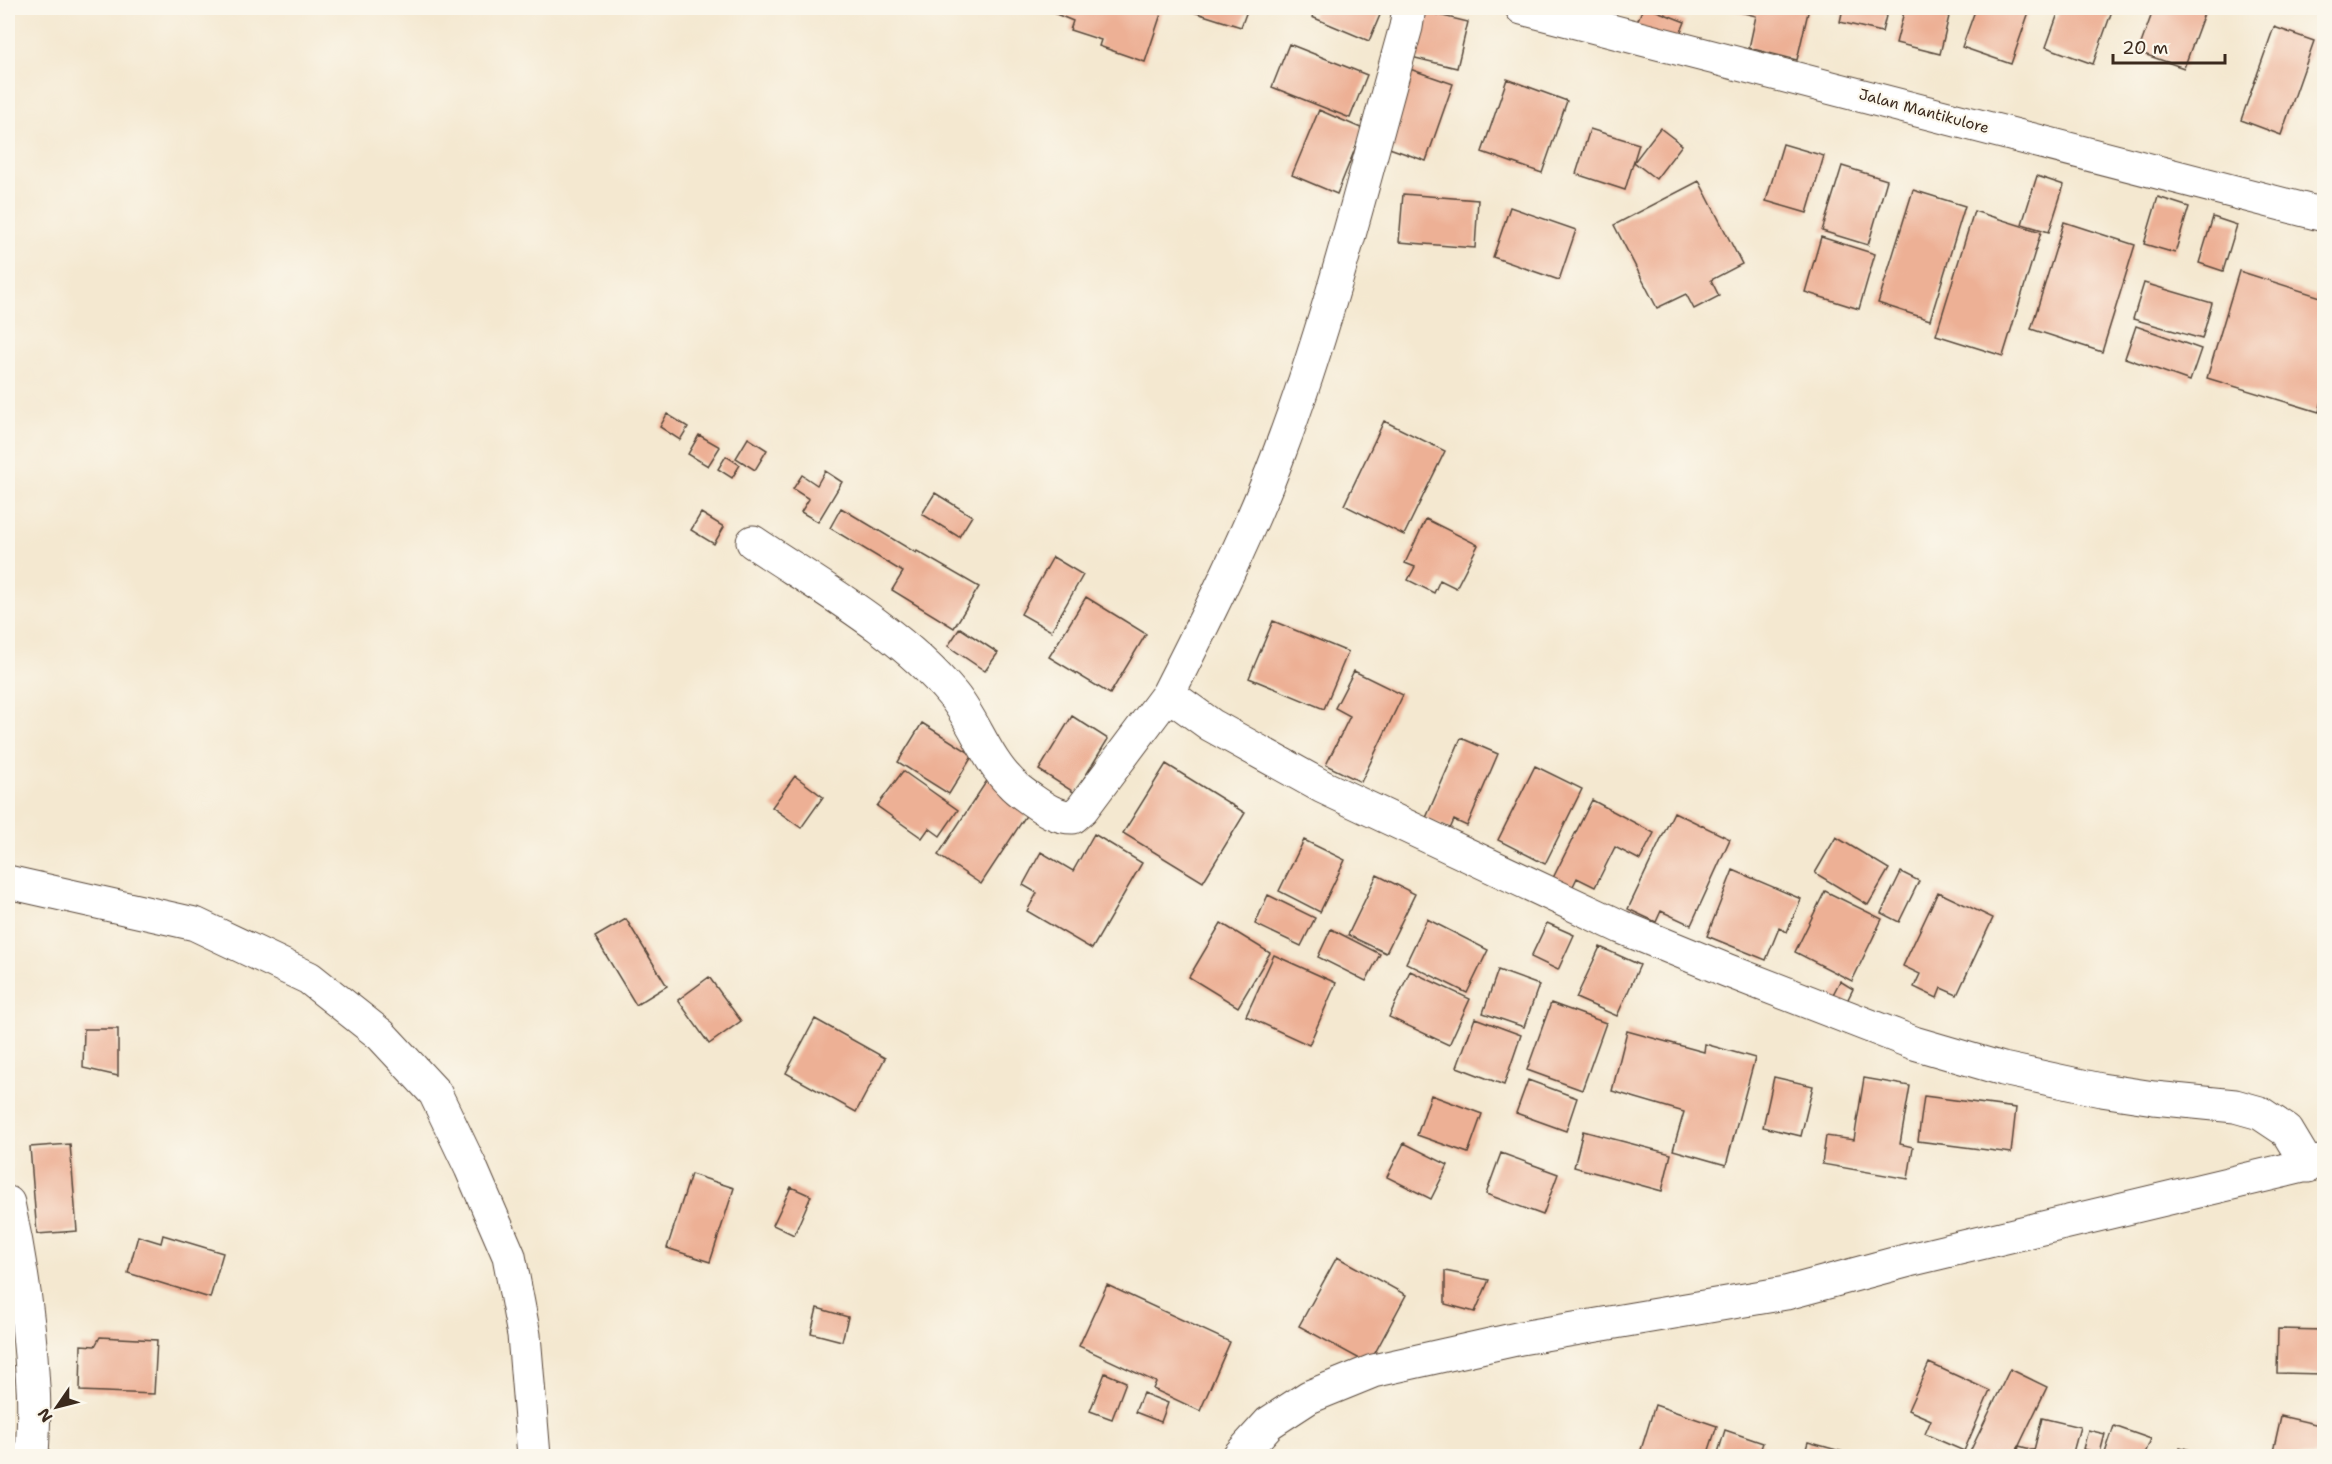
<svg xmlns="http://www.w3.org/2000/svg" width="2332" height="1464" viewBox="0 0 2332 1464" font-family="'Shantell Sans',sans-serif">
	<style>
		.building { fill: #edb095 }
		.lines { fill: none; stroke-linecap: round; stroke-linejoin: round }
		.minor-casing { stroke: #574639; stroke-width: 35 }
		.minor { stroke: #fff; stroke-width: 33 }
		.labels { text-anchor: middle; dominant-baseline: central; stroke-width: 4.5; stroke-linejoin: round; paint-order: stroke }
		.street-label { font-size: 15px; fill: #3b2a1e; stroke: #fbf7ec }
	</style>
	<rect width="100%" height="100%" fill="#fbf7ec"/>
	<filter id="ink" filterUnits="userSpaceOnUse"><feTurbulence type="fractalNoise" baseFrequency=".0167" numOctaves="2"/><feDisplacementMap in="SourceGraphic" scale="12" xChannelSelector="R" yChannelSelector="G"/><feConvolveMatrix kernelMatrix="1 2 1 2 8 2 1 2 1" color-interpolation-filters="sRGB"/></filter>
	<filter id="wash" filterUnits="userSpaceOnUse"><feTurbulence type="fractalNoise" baseFrequency=".008" numOctaves="4" result="noise"/><feDisplacementMap in="SourceGraphic" scale="24" xChannelSelector="R" yChannelSelector="G"/><feGaussianBlur stdDeviation="1.35" result="paint"/><feColorMatrix in="noise" values="0 0 0 0 0 0 0 0 0 0 0 0 0 0 0 0 0 1.4 0 .05"/><feComposite in="paint" operator="in"/></filter>
	<g filter="url(#wash)">
		<rect width="100%" height="100%" fill="#f4e8d0"/>
		<g id="blocks">
			<path class="building" d="M1058,8H1163L1145,62L1099,46L1101,40L1070,30L1073,21L1056,14Z
				M1181,8H1248L1241,27Z
				M1316,8H1383L1369,41L1312,17Z
				M1643,8H1649L1685,22L1676,44L1635,27Z
				M1724,8H1809L1797,60L1749,48L1756,16Z
				M1843,8H1888L1882,32L1840,22Z
				M1905,8H1951L1940,54L1896,43Z
				M1976,8L2030,9L2011,64L1962,47Z
				M2060,8H2113L2093,64L2046,47Z
				M2154,8H2206L2184,68L2138,52Z
				M1418,10L1468,22L1457,68L1407,56Z
				M2274,27L2314,41L2281,135L2241,120Z
				M1289,44L1367,75L1350,118L1272,87Z
				M1404,67L1453,84L1426,161L1378,144Z
				M1507,79L1567,101L1542,173L1482,152Z
				M1319,110L1363,129L1337,194L1292,175Z
				M1660,128L1682,145L1656,179L1634,162Z
				M1590,129L1639,144L1625,190L1576,174Z
				M1783,144L1824,156L1807,213L1766,201Z
				M1842,166L1887,180L1868,245L1822,231Z
				M2037,176L2064,185L2049,232L2022,224Z
				M1699,181L1742,264L1711,280L1719,296L1694,309L1686,294L1657,308L1614,225Z
				M1913,190L1965,206L1930,320L1878,303Z
				M1403,194L1478,200L1475,248L1399,242Z
				M2158,197L2189,207L2175,253L2144,244Z
				M1510,207L1576,230L1559,280L1493,257Z
				M1974,211L2041,232L2003,356L1936,335Z
				M2213,217L2237,225L2223,271L2199,263Z
				M2064,222L2135,245L2102,352L2031,329Z
				M1821,237L1875,254L1859,309L1805,292Z
				M2239,271L2324,298V393L2319,412L2207,378Z
				M2144,283L2212,303L2202,339L2133,319Z
				M2136,326L2201,349L2190,381L2125,358Z
				M667,414L688,427L680,440L660,427Z
				M1384,421L1445,451L1404,535L1344,505Z
				M699,435L720,447L708,466L688,454Z
				M748,438L767,450L755,470L736,458Z
				M726,456L740,465L732,478L718,469Z
				M825,471L842,482L818,522L801,512L809,499L793,489L802,475L817,485Z
				M935,493L972,516L959,537L922,514Z
				M841,508L916,553L917,551L979,587L954,628L892,590L903,572L830,528Z
				M701,513L724,527L714,544L691,530Z
				M1426,519L1478,545L1456,588L1440,580L1434,593L1408,580L1415,567L1405,563Z
				M1053,557L1083,575L1051,631L1021,614Z
				M1086,597L1146,634L1110,694L1049,657Z
				M1273,621L1348,652L1324,709L1249,678Z
				M960,628L998,653L985,671L948,646Z
				M1354,671L1403,695L1361,782L1326,765L1350,716L1335,708Z
				M1072,716L1108,739L1075,793L1039,770Z
				M922,723L973,755L949,794L898,762Z
				M1461,738L1498,754L1467,826L1454,820L1450,829L1426,818Z
				M1166,764L1245,813L1203,882L1123,833Z
				M1535,766L1582,789L1545,864L1498,840Z
				M903,771L958,810L940,836L929,828L922,838L877,806Z
				M795,776L823,797L801,828L772,807Z
				M990,776L1033,805L981,884L938,855Z
				M1592,800L1654,833L1640,860L1615,847L1595,887L1577,878L1569,894L1550,884Z
				M1674,812L1730,839L1691,925L1661,911L1656,922L1628,909Z
				M1094,834L1142,863L1092,949L1027,911L1037,893L1023,885L1041,852L1073,871Z
				M1836,837L1889,869L1868,905L1815,873Z
				M1304,840L1345,860L1320,912L1279,891Z
				M1733,870L1801,899L1787,932L1779,928L1766,960L1707,936Z
				M1901,872L1919,881L1899,922L1881,913Z
				M1377,875L1415,894L1386,953L1348,935Z
				M1825,891L1882,919L1852,981L1795,952Z
				M1938,892L1993,918L1957,995L1941,988L1937,998L1914,987L1920,974L1903,966Z
				M1268,895L1315,918L1301,946L1255,924Z
				M626,919L667,986L636,1005L595,937Z
				M1427,919L1488,950L1467,993L1406,963Z
				M1221,923L1270,953L1238,1007L1189,977Z
				M1547,923L1574,935L1558,970L1531,957Z
				M1331,929L1380,954L1366,981L1318,957Z
				M1600,947L1640,965L1617,1016L1576,998Z
				M1274,955L1336,983L1309,1045L1246,1016Z
				M1498,970L1539,985L1524,1027L1483,1013Z
				M1410,971L1470,999L1449,1045L1389,1017Z
				M709,977L741,1021L709,1044L678,1000Z
				M1840,981L1853,989L1842,1011L1828,1004Z
				M1551,1003L1606,1023L1582,1090L1527,1070Z
				M1475,1018L1521,1035L1504,1085L1457,1067Z
				M815,1019L885,1058L856,1112L786,1073Z
				M84,1029H118V1076L83,1068Z
				M1627,1031L1704,1052L1705,1044L1755,1058L1726,1165L1673,1150L1684,1112L1612,1091Z
				M1774,1077L1813,1086L1801,1136L1763,1127Z
				M1864,1078L1910,1086L1900,1144L1913,1147L1908,1179L1822,1164L1826,1136L1854,1140Z
				M1528,1080L1577,1098L1566,1131L1516,1113Z
				M1431,1095L1482,1114L1468,1153L1417,1135Z
				M1924,1096L2016,1108L2011,1153L1918,1141Z
				M1583,1131L1671,1154L1662,1191L1574,1167Z
				M1404,1143L1448,1165L1431,1199L1387,1177Z
				M70,1144L77,1231L37,1234L30,1147Z
				M1501,1153L1558,1174L1543,1215L1486,1194Z
				M691,1174L734,1188L710,1262L667,1248Z
				M791,1187L811,1196L794,1235L773,1225Z
				M163,1235L223,1253L210,1298L128,1273L138,1236L161,1243Z
				M1337,1257L1406,1295L1369,1364L1299,1326Z
				M1445,1271L1489,1280L1475,1312L1445,1304Z
				M1107,1285L1230,1342L1200,1411L1153,1389L1156,1382L1079,1346Z
				M817,1308L848,1317L842,1341L811,1333Z
				M2278,1329L2324,1330V1374L2277,1373Z
				M100,1337L157,1340L154,1394L80,1391L81,1345L95,1346Z
				M1929,1363L1990,1391L1964,1451L1925,1434L1931,1420L1908,1410Z
				M2010,1369L2047,1387L2014,1456H1968Z
				M1105,1373L1126,1382L1112,1419L1090,1411Z
				M1143,1393L1168,1403L1161,1422L1135,1412Z
				M1655,1405L1717,1426L1707,1456H1639Z
				M2281,1416L2324,1426V1456H2272Z
				M2042,1418L2080,1427L2072,1456H2017L2019,1446L2034,1450Z
				M2114,1426L2151,1439L2144,1456H2104Z
				M1725,1430L1763,1443L1758,1456H1717Z
				M2088,1430L2105,1434L2100,1453L2083,1449Z
				M1808,1442L1844,1452L1843,1456H1804Z
				M2180,1447L2211,1456H2178Z"/>
		</g>
	</g>
	<g filter="url(#ink)">
		<use href="#blocks" fill-opacity="0" stroke="#574639" stroke-width="1.5"/>
		<g class="lines">
			<g class="minor-casing">
				<path id="minor" d="M1409,8L1406,27C1366,169 1332,313 1280,451C1249,534 1208,615 1168,694L1211,725L1323,787L1621,927L1726,970L1914,1043L2003,1069L2101,1090L2154,1098L2235,1106L2260,1113L2287,1131L2308,1166
					M1522,8L2324,215
					M753,542C820,587 902,633 953,695C975,722 986,759 1011,783C1017,790 1025,795 1032,800C1046,810 1057,817 1073,817L1082,809L1168,694
					M8,882L195,924L309,978L381,1035L435,1093L471,1168L509,1256L524,1335L534,1456
					M8,1203C21,1262 30,1326 33,1387C35,1410 33,1433 32,1456
					M1239,1456L1269,1423L1309,1397L1373,1371L1521,1338L1786,1293L1909,1260L2324,1161"/>
			</g>
			<use href="#minor" class="minor"/>
		</g>
	</g>
	<g class="labels">
		<g class="street-label">
			<text transform="translate(1924 111) rotate(15)">Jalan Mantikulore</text>
		</g>
	</g>
	<rect width="2332" height="1464" fill="none" stroke="#fbf7ec" stroke-width="30"/>
	<g transform="translate(57 1407) rotate(235)" stroke="#fbf7ec" stroke-width="4.5" paint-order="stroke">
	<path d="M0-4.5L10 22L0 15L-10 22Z" fill="#3b2a1e"/>
	<text y="-9" font-size="16" font-weight="bold" text-anchor="middle" fill="#3b2a1e">N</text>
	</g>
	<path d="M2113 54v9h112v-9" fill="none" stroke="#3b2a1e" stroke-width="3"/>
	<text x="2122" y="54" font-size="18" fill="#3b2a1e" stroke="#fbf7ec" stroke-width="4.5" paint-order="stroke">20 m</text>
</svg>
